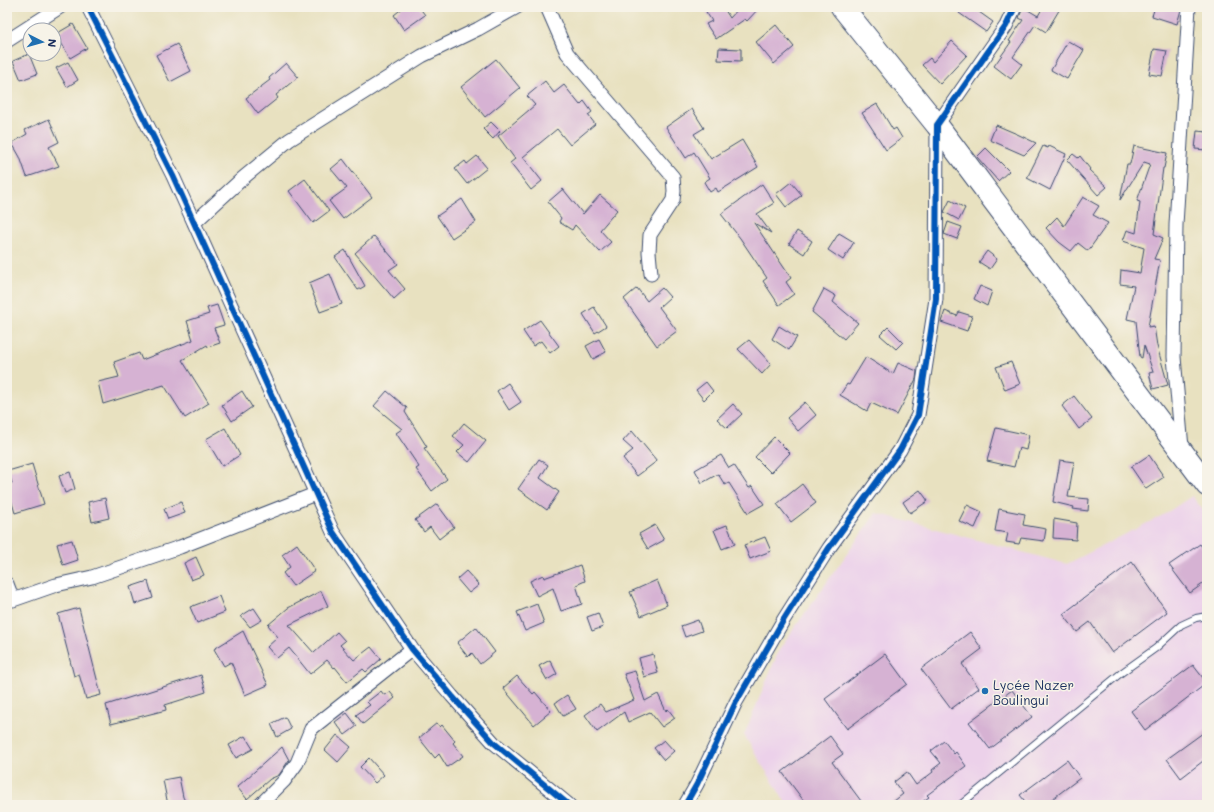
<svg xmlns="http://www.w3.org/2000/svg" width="1214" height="812" viewBox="0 0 1214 812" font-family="Mali,sans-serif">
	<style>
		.built { fill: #ecd1ea }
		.building { fill: #d6b2d3 }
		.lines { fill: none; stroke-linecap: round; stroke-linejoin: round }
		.lane-casing { stroke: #3a4a6d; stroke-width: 8 }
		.street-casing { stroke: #3a4a6d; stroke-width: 15 }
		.highway-casing { stroke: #3a4a6d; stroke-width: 24 }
		.lane { stroke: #fff; stroke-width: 6 }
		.street { stroke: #fff; stroke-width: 13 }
		.highway { stroke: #fff; stroke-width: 22 }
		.cycleway-casing { stroke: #f7f3e8; stroke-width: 8 }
		.cycleway { stroke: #0057b8; stroke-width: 6 }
		.poi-dot { fill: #1f6fb2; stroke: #f7f3e8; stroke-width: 1.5 }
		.labels { text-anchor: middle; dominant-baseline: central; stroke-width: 3; stroke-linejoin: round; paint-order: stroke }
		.poi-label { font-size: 13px; fill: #1b2f5e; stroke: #f7f3e8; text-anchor: start }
	</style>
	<rect width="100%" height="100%" fill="#f7f3e8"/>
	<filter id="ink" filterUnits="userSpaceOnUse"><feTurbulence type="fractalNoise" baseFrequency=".025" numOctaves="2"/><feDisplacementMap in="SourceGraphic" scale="8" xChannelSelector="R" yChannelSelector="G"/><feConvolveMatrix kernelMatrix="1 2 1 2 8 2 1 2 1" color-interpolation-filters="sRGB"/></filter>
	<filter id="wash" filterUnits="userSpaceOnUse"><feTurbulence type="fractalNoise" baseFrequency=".012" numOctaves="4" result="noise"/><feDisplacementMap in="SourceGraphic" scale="16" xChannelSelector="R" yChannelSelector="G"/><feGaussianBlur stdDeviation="0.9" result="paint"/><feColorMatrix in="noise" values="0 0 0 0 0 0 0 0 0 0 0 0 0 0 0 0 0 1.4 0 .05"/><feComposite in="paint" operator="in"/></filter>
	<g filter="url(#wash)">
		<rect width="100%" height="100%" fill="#e8e1c0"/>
		<path class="built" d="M1192,496L1207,515V805H787L744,735L780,648L876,513L1067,564L1163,515Z"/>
		<g id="blocks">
			<path class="building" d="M404,7H419L425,15L404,30L394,15Z
				M713,7H723L730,18L740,7H760L747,21L745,19L716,39L706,24L712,21L706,12Z
				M963,7H972L993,22L986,32L959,13Z
				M1023,7L1038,16L1043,7H1061L1046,32L1035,25L1013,57L1022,64L1011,79L994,66L1011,42L1009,41L1023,20L1019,18Z
				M1155,7H1171L1181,10L1177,24L1152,16Z
				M73,24L87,48L70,58L56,34Z
				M776,25L794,47L774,64L756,42Z
				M952,41L967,55L940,84L922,65L930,58L933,62Z
				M1068,41L1084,50L1067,79L1051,70Z
				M177,44L191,71L170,82L156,55Z
				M719,48L741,49V61L718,60Z
				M1154,49L1167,51L1162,76L1149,74Z
				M29,54L37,74L21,80L13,61Z
				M496,59L520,88L485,117L461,87Z
				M68,62L78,80L67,87L56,68Z
				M286,63L298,77L276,95L278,98L258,114L246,98L270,80L269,78Z
				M545,81L554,93L564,85L580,105L584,101L592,112L588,115L595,124L570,145L557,129L523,157L542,181L531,190L510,163L515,159L498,136L535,105L527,96Z
				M877,104L893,130L896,128L902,138L886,150L862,113Z
				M692,109L704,128L694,134L711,159L742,140L758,167L718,192L716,188L710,192L704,182L710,178L694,152L686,158L666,127Z
				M49,119L59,142L49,147L59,166L27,177L20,157L12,143L27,134L25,130Z
				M491,122L500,131L493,139L483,129Z
				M996,125L1017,134L1036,143L1024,155L990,140Z
				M1197,131L1207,132V150L1195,149Z
				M1043,146L1048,148L1049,146L1066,154L1050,190L1027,178Z
				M1134,146L1167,153L1164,168H1163L1154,234L1163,238L1154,259L1160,260L1148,327L1154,326L1157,346L1168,385L1153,389L1149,373L1153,372L1144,345L1142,358L1140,357L1136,321L1127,319L1134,286L1120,284L1121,270L1140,273L1144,248L1123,241L1127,230L1136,233L1140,202L1137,201L1150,164L1144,162L1120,200L1127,164H1130Z
				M986,148L1009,171L998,181L977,157Z
				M1073,154L1078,158L1080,156L1090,169L1089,170L1107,187L1098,195L1067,160Z
				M477,156L487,168L467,184L455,169L465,161L467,164Z
				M343,159L372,197L343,219L329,201L347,188L331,169Z
				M305,179L329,211L313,223L289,191Z
				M791,182L802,195L786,207L776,194Z
				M762,184L774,203L757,214L771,233L754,223L791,278L786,282L794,294L779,305L763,281L767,278L740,238L721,214Z
				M563,189L583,214L600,195L617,210L600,230L611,242L600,252L575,225L572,230L559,222L561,218L548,202Z
				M1083,197L1099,206L1093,215L1108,223L1088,251L1078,243L1071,251L1059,242L1046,228L1057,217L1064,226Z
				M462,199L476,222L452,238L437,216Z
				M950,200L965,208L959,220L944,212Z
				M948,222L962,227L957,239L944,234Z
				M797,231L812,241L804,254L789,244Z
				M839,233L854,242L843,260L828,250Z
				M374,236L398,264L389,270L405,289L394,299L355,253Z
				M345,250L365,286L358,290L335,257Z
				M987,251L997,259L990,269L979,262Z
				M330,274L342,304L320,312L309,283Z
				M980,286L992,291L987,306L974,299Z
				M637,288L647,301L662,288L670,297L659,307L677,331L657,346L624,299Z
				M824,289L836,296L833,302L858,323L844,339L812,312Z
				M217,305L224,325L214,328L220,343L208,347L207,345L182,360L209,403L185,418L164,385L103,404L98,382L119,377L114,362L139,353L142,360L193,340L187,321L209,314L207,308Z
				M594,307L606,326L595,333L583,314Z
				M945,311L957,316L959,312L972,316L967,331L941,322Z
				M540,320L559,346L550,353L541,341L533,346L523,331Z
				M779,326L797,337L789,350L772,339Z
				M888,327L903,342L896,349L880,335Z
				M599,339L606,352L593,359L586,346Z
				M749,340L771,364L762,374L738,349Z
				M866,357L893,374L898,363L917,371L916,379L897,415L871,403L867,411L840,395L847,384L849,385Z
				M1011,362L1020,384L1005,390L996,367Z
				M706,382L713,391L704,400L696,390Z
				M508,383L521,402L509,410L497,391Z
				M242,391L252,407L232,421L222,405Z
				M387,391L407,408L405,412L427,447L424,448L447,479L432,491L416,469L419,467L396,433L402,429L374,406Z
				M1074,396L1092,419L1079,429L1062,406Z
				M805,402L816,415L798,431L787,418Z
				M733,404L742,414L727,428L717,419Z
				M464,423L486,441L469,462L457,452L464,445L453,436Z
				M225,428L240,455L222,466L206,439Z
				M996,428L1029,435L1026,450L1019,448L1014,467L987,461Z
				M632,431L657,461L637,476L623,458L633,450L623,441Z
				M774,437L790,453L771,473L755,457Z
				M721,455L729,468L734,465L749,488L752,486L764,504L748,513L729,483L725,485L718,474L702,483L695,470Z
				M1149,455L1164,477L1146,489L1131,467Z
				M539,459L548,465L540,478L559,492L547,510L518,489Z
				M1060,460L1074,462L1068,497L1089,499L1088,511L1073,509L1074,507L1053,502Z
				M32,464L44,504L15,513L7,486V484L12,483L8,471Z
				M70,472L75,489L65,493L59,476Z
				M802,484L816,503L791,522L777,504Z
				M920,490L928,501L910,513L903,502Z
				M105,498L109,518L92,522L88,502Z
				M181,502L185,513L168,519L164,509Z
				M437,504L454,527L439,539L430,527L424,532L415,520Z
				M967,505L982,512L975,528L959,521Z
				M999,509L1025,514L1023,525L1046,529L1044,541L1021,538L1019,544L1006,542L1008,533L995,531Z
				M1054,519L1077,523L1076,540L1053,538Z
				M655,525L664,540L648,549L639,534Z
				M727,525L735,544L722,549L714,530Z
				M765,537L771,551L750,559L744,545Z
				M72,540L78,560L63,565L57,544Z
				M297,544L315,571L293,586L283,573L290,567L282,555Z
				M1200,544L1207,554V581L1190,593L1169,565Z
				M196,557L204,575L191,580L184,563Z
				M1132,562L1167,612L1112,653L1090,622L1077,632L1063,614Z
				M580,565L585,581L576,585L582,604L561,611L553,588L537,596L530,581L543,575L544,578Z
				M466,571L479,585L469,593L457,579Z
				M657,580L667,605L641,616L630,592Z
				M148,581L153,598L135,604L130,587Z
				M321,591L328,606L289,625L314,653L337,632L345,641L340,645L354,660L371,647L381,659L366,672L363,669L347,682L335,667L334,668L327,660L310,674L289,648L277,658L267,647L278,637L268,625L288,608Z
				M219,596L225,612L197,623L190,607Z
				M537,604L544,623L525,631L517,612Z
				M79,608L101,695L86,699L79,674L74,676L58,614Z
				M254,608L262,620L250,627L241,616Z
				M598,613L603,627L592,631L587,617Z
				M698,620L702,631L685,637L681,626Z
				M476,627L495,652L480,664L472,653L468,657L457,643Z
				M243,631L268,685L245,695L231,662L224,666L214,649Z
				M970,632L982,649L962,664L979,688L951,709L921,669Z
				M653,654L658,673L644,677L639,658Z
				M885,654L907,684L847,729L825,699Z
				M550,660L557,674L547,680L539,666Z
				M1193,665L1207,683L1145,730L1131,711Z
				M635,671L645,701L658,694L666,711L668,709L675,718L662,727L650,712L628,722L624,712L597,732L585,715L600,704L606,712L634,700L624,674Z
				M201,675L206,692L165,705L166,710L111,724L106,705Z
				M517,676L533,694L535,692L551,711L534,725L503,688Z
				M1012,690L1032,717L990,749L969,722Z
				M381,691L384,695L390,692L395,698L363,724L356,715L370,705L367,702Z
				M567,695L576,709L563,716L555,703Z
				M347,713L357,726L345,735L335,722Z
				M285,717L291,729L277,737L271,724Z
				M437,723L440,727L442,725L455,741L453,743L463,756L447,767L439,754L435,758L419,738Z
				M1207,730V758L1181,778L1167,759Z
				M337,735L351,747L338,762L325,750Z
				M245,736L253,749L236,758L229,745Z
				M830,736L843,754L832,762L864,805H807L782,772Z
				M664,740L674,751L664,760L654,748Z
				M944,741L954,754L956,752L966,766L927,795L929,797L918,805H889L903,794L894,782L907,772L916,785L933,772L932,770L941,763L931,751Z
				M282,747L289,760L279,775L270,779L247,799L237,787Z
				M369,758L384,775L375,783L360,767Z
				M1067,760L1080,778L1044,805H1028L1020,795Z
				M179,777L183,797L187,805H168L163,780Z"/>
		</g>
	</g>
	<g filter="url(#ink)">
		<use href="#blocks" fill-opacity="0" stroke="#3a4a6d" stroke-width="1"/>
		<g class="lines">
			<g class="lane-casing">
				<path id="lane" d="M960,805L1121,673L1156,648L1181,625L1196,618L1207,616"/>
			</g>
			<g class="street-casing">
				<path id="street" d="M88,7L173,176L333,532L412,649L452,696L494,743L569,805
					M547,7L567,53L673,177L674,191L673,200L650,235L649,252L651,274
					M7,41L60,7
					M194,223L243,178L289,140L422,56L478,29L517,7
					M1182,448L1174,357L1176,225L1189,7
					M7,584L13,600L56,585L92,577L180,547L315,494
					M260,805L284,781L297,763L311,729L412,649
					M685,805L697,784L736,702L784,619L829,548L900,450L918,415L936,299L937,125L1006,26L1015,7"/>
			</g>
			<g class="highway-casing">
				<path id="highway" d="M842,7L937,125L1207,485"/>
			</g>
			<use href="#lane" class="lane"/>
			<use href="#street" class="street"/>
			<use href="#highway" class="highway"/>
			<g class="cycleway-casing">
				<path id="cycleway" d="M88,7L173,176L333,532L412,649L452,696L494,743L569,805
					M685,805L697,784L736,702L784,619L829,548L900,450L918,415L936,299L937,125L1006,26L1015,7"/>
			</g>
			<use href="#cycleway" class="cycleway"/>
		</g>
	</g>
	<circle class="poi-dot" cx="985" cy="691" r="4"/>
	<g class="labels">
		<g class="poi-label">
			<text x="993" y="684">Lycée Nazer<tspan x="993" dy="15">Boulingui</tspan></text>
		</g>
	</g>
	<rect width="1214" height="812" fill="none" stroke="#f7f3e8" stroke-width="24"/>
	<g transform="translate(42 42) rotate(96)"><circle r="19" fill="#f7f3e8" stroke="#9fa5b1"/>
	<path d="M0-3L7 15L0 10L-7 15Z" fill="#1f6fb2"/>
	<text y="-6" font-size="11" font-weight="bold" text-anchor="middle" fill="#1b2f5e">N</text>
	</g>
</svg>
